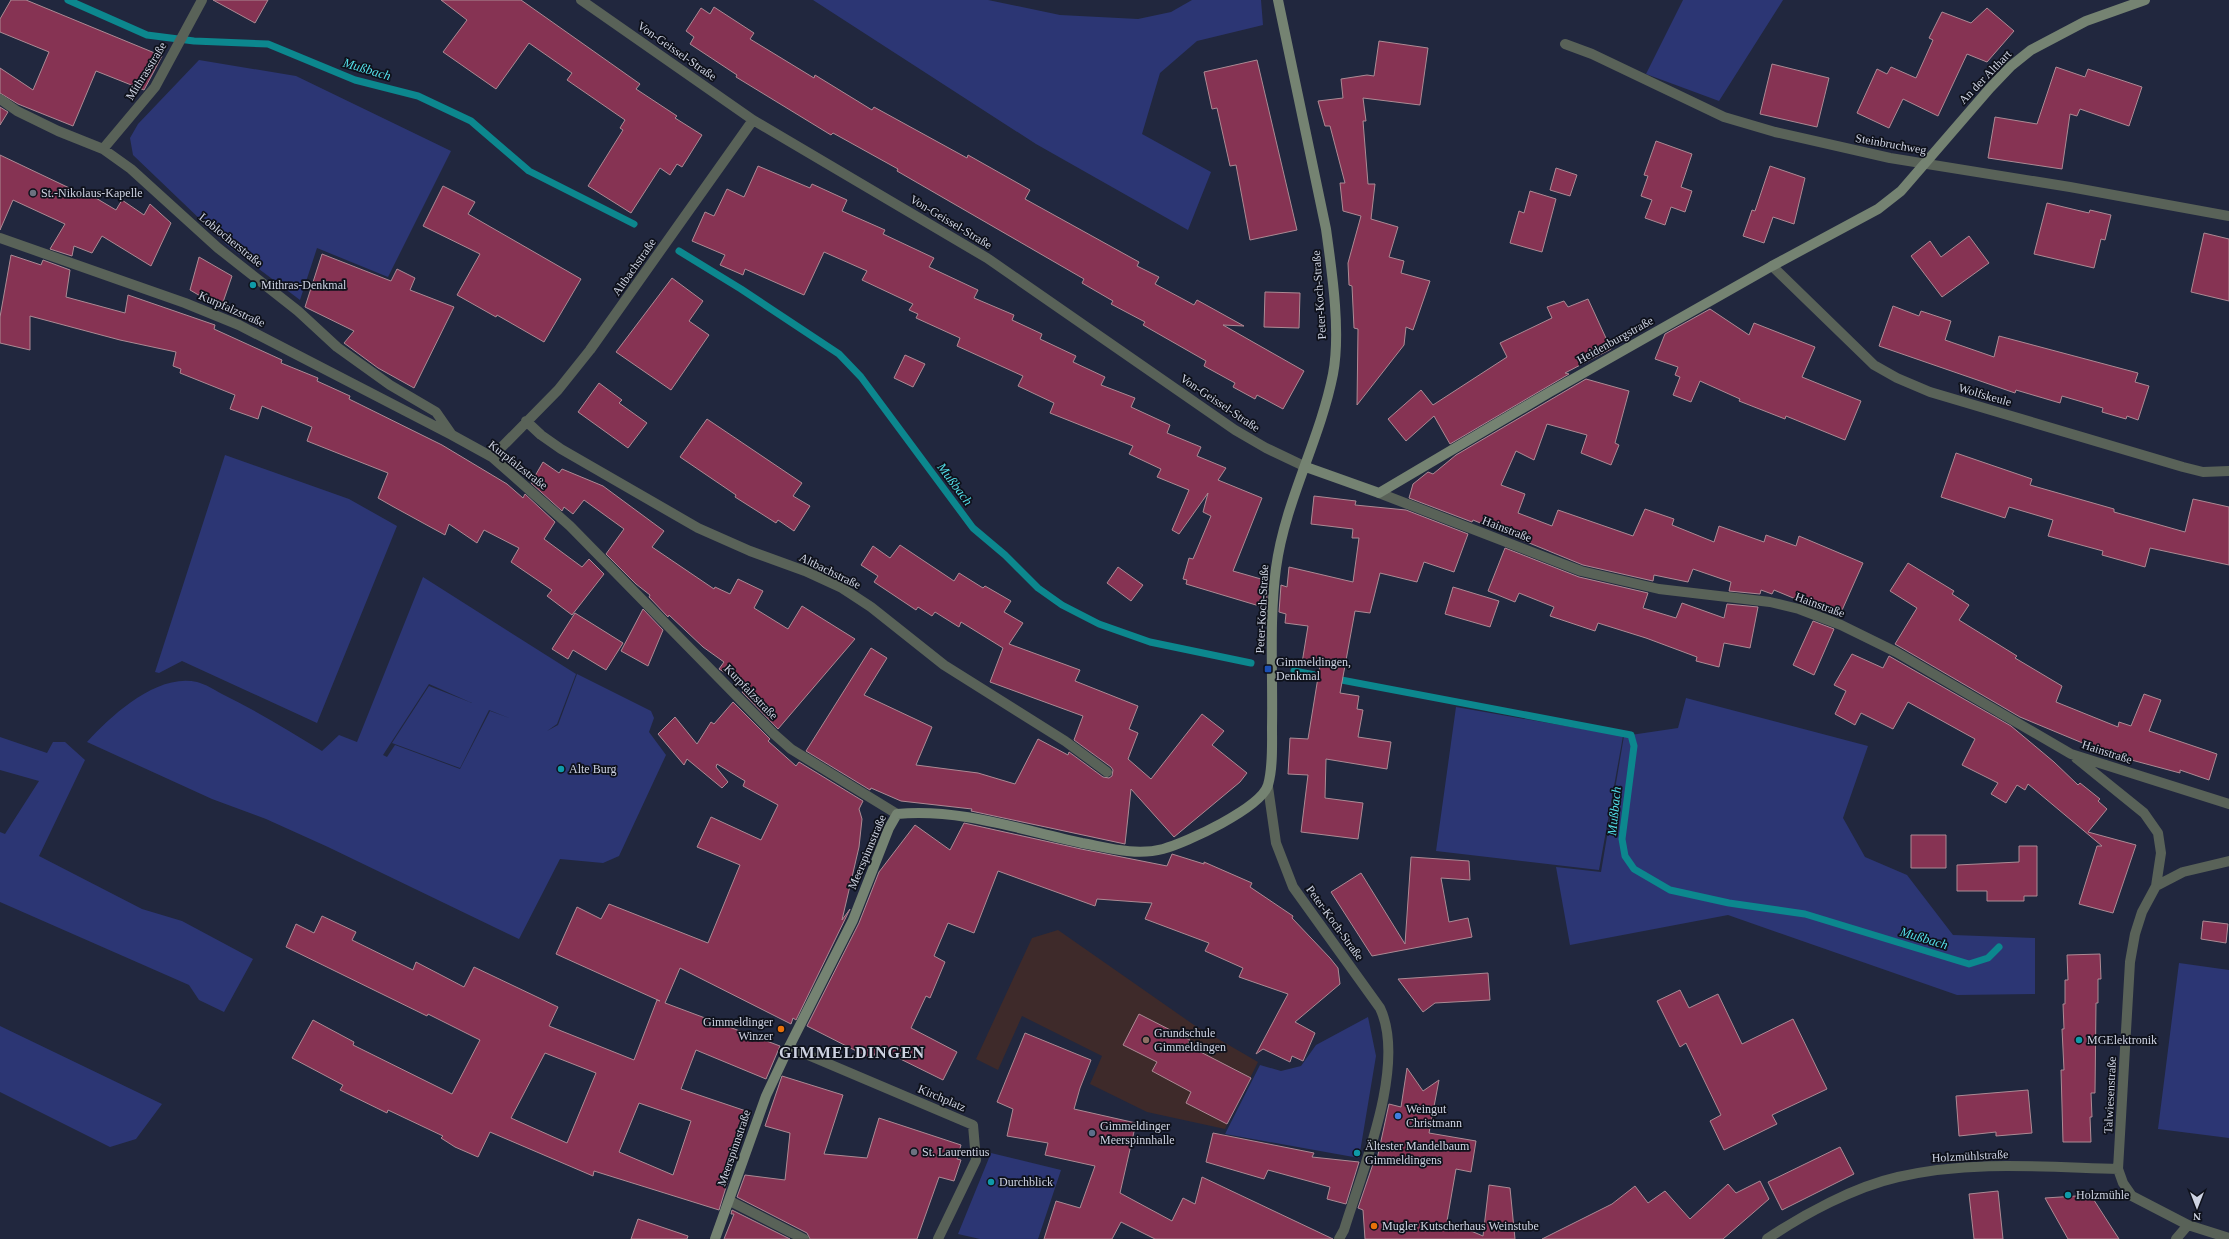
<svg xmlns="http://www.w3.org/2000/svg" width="2229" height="1239" viewBox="0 0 2229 1239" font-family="'Times New Roman',serif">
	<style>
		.education { fill: #3e2a2a }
		.green { fill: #2c3674; fill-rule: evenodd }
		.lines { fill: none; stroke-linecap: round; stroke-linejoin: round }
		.stream { stroke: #0c878e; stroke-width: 7 }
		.building { fill: #863353; stroke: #ac8a94; fill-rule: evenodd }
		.street { stroke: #596258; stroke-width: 10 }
		.secondary { stroke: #758372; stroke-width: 10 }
		.worship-dot { fill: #6b7280; stroke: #0e111b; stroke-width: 1.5 }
		.culture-dot { fill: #0f9aa8; stroke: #0e111b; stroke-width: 1.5 }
		.transit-dot { fill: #1a4fb4; stroke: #0e111b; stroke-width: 1.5 }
		.food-dot { fill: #e8710a; stroke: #0e111b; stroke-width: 1.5 }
		.education-dot { fill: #8d6e63; stroke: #0e111b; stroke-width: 1.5 }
		.shop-dot { fill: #3f7fe0; stroke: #0e111b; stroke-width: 1.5 }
		.service-dot { fill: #5c6f8a; stroke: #0e111b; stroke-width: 1.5 }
		.labels { text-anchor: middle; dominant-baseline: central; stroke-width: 3.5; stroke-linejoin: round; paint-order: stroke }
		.street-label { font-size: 12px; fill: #ced3e2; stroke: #0e111b }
		.poi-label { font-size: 12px; fill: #ced3e2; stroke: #0e111b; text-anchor: start }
		.water-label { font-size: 13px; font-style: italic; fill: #53dee8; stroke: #0e111b }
		.district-label { font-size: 16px; font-weight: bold; letter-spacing: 1px; fill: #ced3e2; stroke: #0e111b }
	</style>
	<rect width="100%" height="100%" fill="#21273e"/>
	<path class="education" d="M1058,930L1194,1025L1258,1062L1225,1129L1147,1112L1090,1084L1102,1056L1022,1016L998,1070L976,1059L1032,938Z"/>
	<path class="green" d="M813,0H988L1060,15L1138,19L1171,12L1192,0H1261L1263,25L1197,41L1160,73L1142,134L1211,172L1188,230L1036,144Z
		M1683,0H1783L1719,101L1646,74Z
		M199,60L296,76L451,151L388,277L317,248L300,300L227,245L133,155L130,138L138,124Z
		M225,455L349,499L397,526L317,723L182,661L159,673L155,672Z
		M423,577L576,674L557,724L547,731L558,725L577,674L651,711L654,718L649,732L666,755L619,856L603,863L560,859L519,939L328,847L266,819L212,799L87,742C112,715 157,673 197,682C205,684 215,690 222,694C257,711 289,731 322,751L339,735L357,742ZM429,684L472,703L429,686L392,743L460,768L489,710L512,719L490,711L460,769L395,745L387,757L383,755Z
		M1686,698L1868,746L1843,818L1865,857L1907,875L1953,935L2035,938V994L1957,995L1728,915L1570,945L1556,867L1601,872L1624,736L1678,728Z
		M1456,707L1623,736L1599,870L1436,851Z
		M0,737L47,753L53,742H65L85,760L39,856L142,909L182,921L253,959L224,1012L199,1000L189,985L0,902V832L5,834L39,781L0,770Z
		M2179,963L2229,970V1138L2158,1129Z
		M1368,1017L1376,1056L1359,1158L1225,1134L1260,1065L1281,1071L1301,1066L1316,1045Z
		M0,1026L162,1104L136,1139L110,1147L0,1092Z
		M991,1153L1061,1170L1038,1239H980L958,1234Z"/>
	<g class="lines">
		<path class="stream" d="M68,0L147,35L194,41L268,44L355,80L418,96L471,121L529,171L634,224
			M679,251L741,289L839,354L861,377L973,528L1005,555L1038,588L1062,605L1099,624L1150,642L1251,663
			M1294,671L1631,735L1634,746L1622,839L1625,856L1634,869L1670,890L1729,903L1805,914L1969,964L1988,958L1999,947"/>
	</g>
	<path class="building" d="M11,0H26L162,56L144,90L96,71L73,126L18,104L0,93V68L33,90L49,52L0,32V19Z
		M213,0H268L255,23Z
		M441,0H521L640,84L636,89L677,116L675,118L702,135L682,167L677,164L670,175L660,168L631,213L588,186L623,130L620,128L625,120L567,80L572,73L529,43L496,89L443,52L467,20Z
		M714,7L754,33L750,39L814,78L815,75L872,110L874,107L967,158L968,155L1030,190L1025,199L1139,262L1137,266L1159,277L1155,284L1194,305L1197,300L1244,326L1223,325L1304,371L1283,409L1257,395L1255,399L1233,387L1235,383L1204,366L1206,361L1143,325L1145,322L1111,304L1113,301L1082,283L1084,279L897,171L898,169L833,133L831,135L736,77L737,75L690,44L694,37L686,31L701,8L710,14Z
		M1987,8L2014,31L1987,62L1967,54L1938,116L1903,99L1889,128L1857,113L1877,69L1887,74L1891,67L1916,78L1933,40L1929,38L1942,12L1971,23Z
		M1379,41L1428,48L1420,105L1363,98L1366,121H1363L1368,184H1375L1371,219L1398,227L1389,257L1404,261L1401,273L1430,281L1413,330L1406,327L1404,345L1357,405L1358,329L1354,328L1352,286L1349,285L1348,263L1361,216L1343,211L1340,183H1345L1330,126H1325L1318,101L1343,98L1341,79L1367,75L1374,76Z
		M1257,60L1297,230L1250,240L1236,165L1230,166L1217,108L1212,109L1204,72Z
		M1772,64L1829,78L1817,127L1760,114Z
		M2056,67L2085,77L2088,69L2142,87L2129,126L2080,109L2077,116L2070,114L2062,169L1988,158L1995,117L2037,124Z
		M0,107L8,112L0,125Z
		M1656,141L1692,154L1681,187L1692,191L1685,212L1671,207L1665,225L1645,218L1652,200L1641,196L1648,176L1644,175Z
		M0,155L82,194L84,191L116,210L122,200L144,215L150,204L171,223L151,266L102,236L92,253L74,246L72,256L50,249L65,224L13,200L0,230Z
		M758,166L810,188L812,184L847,200L842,211L885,230L883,234L934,258L929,267L978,290L974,298L1014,315L1012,320L1042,334L1040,339L1076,356L1073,362L1105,377L1101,385L1135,398L1131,407L1170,425L1167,433L1201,447L1197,456L1226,468L1218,480L1262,498L1233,571L1268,581L1266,608L1186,584L1187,580L1183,579L1189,558L1193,559L1211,516L1203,512L1208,493L1179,534L1172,530L1189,490L1157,477L1161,469L1129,454L1133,446L1050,413L1054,403L1018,386L1023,376L957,346L960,338L916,318L918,314L909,310L913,304L862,280L867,271L824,252L804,295L745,269L743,275L720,265L725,255L692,241L705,212L714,216L727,189L744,197Z
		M1770,166L1805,178L1794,224L1773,217L1764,243L1743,236L1752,210L1755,211Z
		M1556,168L1577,175L1570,196L1550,190Z
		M443,186L475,202L468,214L581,279L544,342L497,315L496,317L457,295L480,254L423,226Z
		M1530,191L1556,199L1542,252L1510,243L1519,211L1524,213Z
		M2047,203L2089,213L2090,210L2111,215L2105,240L2101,239L2094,268L2034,254Z
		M2204,233L2229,239V301L2191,292Z
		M1969,236L1989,263L1942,297L1911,256L1930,241L1941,257Z
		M322,254L391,281L397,269L415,278L410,290L454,307L414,388L378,368L344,343L354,331L305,307Z
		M11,255L41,265L43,260L70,270L66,297L125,313L128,295L215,325L214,329L282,360L281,363L318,378L317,381L350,396L349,399L442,445L507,484L523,498L525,494L555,522L544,539L582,567L589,559L604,574L572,615L547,596L552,590L511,562L519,548L484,530L477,543L449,524L445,535L392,506L378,498L388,473L307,441L312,427L262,406L258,419L230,409L235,395L180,373L181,369L173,366L176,352L120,340L30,316V350L0,343V317Z
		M199,257L232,276L221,308L190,290Z
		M672,278L703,301L689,321L709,335L671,390L616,352Z
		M1265,292L1300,293L1299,328L1264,327Z
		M1588,299L1611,349L1565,373L1569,374L1450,444L1434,416L1406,441L1388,419L1421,390L1433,405L1507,357L1500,343L1552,318L1547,307L1564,301L1568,307Z
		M1893,306L1919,316L1921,311L1951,321L1945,340L1994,357L1999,336L2138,373L2135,382L2149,386L2138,420L2127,416L2126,419L2102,412L2103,408L2062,396L2060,403L2016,390L2015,393L1879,346Z
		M1710,309L1749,335L1754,323L1815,347L1802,377L1861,401L1845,440L1786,416L1785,419L1739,401L1740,399L1700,381L1691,402L1673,395L1680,377L1675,375L1678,367L1655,359L1665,334Z
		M905,355L925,364L913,387L894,378Z
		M1586,379L1629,391L1615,443L1619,445L1611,465L1581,453L1587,435L1547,424L1534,460L1516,451L1501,485L1525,494L1518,513L1552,526L1558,510L1633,536L1645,509L1674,519L1672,525L1714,542L1719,526L1764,542L1766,535L1796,546L1799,536L1863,563L1839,617L1774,590L1772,594L1761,590L1760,594L1729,591L1731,582L1693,569L1688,582L1654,575L1653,581L1583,565L1473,520L1472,522L1409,498L1413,484L1428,472L1433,474L1456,455Z
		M599,383L622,400L619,403L647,423L628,448L578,412Z
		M707,419L802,483L793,496L810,506L794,531L778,520L776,523L735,497L736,495L680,457Z
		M1956,453L2032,479L2030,485L2114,509V512L2185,532L2193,499L2229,507V565L2150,548L2145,567L2102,555L2103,551L2048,536L2053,520L2009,507L2005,518L1941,497Z
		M543,462L559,473L562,469L603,486L664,531L652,547L714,589L715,587L730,594L738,579L763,591L754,608L788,629L802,606L855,639L778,729L742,692L747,686L719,669L724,662L703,647L669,615L668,617L649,597L650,595L636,584L606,554L624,529L584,500L573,514L564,507L562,511L531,483Z
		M1314,496L1356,501L1355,505L1406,510L1468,534L1454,572L1424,562L1417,582L1380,573L1370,613L1355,611L1340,693L1359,696L1357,709L1363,710L1358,737L1391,742L1387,769L1326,759L1325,798L1363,803L1358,839L1301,832L1308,775L1288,774L1290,738L1308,739L1320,665L1302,663L1308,626L1285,623L1286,614L1279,612L1281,585L1287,587L1289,567L1353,582L1359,538H1352L1353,529L1311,524Z
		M900,545L954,581L959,573L983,588L985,586L1011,601L1004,612L1023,623L1009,644L1080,670L1075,681L1138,706L1129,729L1138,733L1128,759L1151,779L1202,714L1224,731L1212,745L1247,773L1240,782L1174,837L1131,789L1125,844L971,811L972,809L901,801L871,788L870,790L806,751L871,648L887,658L864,695L932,727L916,765L978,773L1015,784L1038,739L1068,755L1069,752L1103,777L1109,778L1112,776L1113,770L1111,767L1074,740L1083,716L990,682L1003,648L961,622L959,627L935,612L932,616L918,607L916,610L874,582L878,576L861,565L873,546L890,558Z
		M1505,548L1579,577L1648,593L1643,608L1676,618L1682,603L1724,618L1727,604L1758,607L1750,648L1724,643L1719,667L1696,661L1697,657L1646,638L1598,623L1595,631L1550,616L1554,607L1519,593L1515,602L1488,591Z
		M1908,563L1954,591L1952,594L1969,605L1959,620L2017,656L2015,658L2062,686L2056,702L2118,727L2119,722L2131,726L2144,694L2161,700L2149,731L2217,754L2209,780L2180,770V773L2109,754L2020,717L1895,644L1917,608L1890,591Z
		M1118,567L1143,585L1131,601L1107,583Z
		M1453,587L1499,601L1490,627L1445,614Z
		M643,609L663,630L648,666L621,651Z
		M575,613L623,643L606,670L573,650L568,659L552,649Z
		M1813,621L1834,629L1814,675L1793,665Z
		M1852,654L1883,668L1889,656L2011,726L2054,762L2078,785L2080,783L2100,799L2098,801L2107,809L2088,832L2136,845L2113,913L2079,904L2097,846H2102L2028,784L2025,790L2017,785L2006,803L1991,794L1998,783L1962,765L1975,739L1908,702L1893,729L1861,713L1855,725L1835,714L1846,691L1834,685Z
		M733,702L770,739L768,741L796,766L799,762L863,801L859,809L862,819L859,847L842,920L850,909L796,1020L793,1018L791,1024L680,968L665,1003L780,1046L766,1079L696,1050L681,1089L749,1112L719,1210L594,1171L593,1176L490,1132L478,1157L455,1147L441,1138L443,1136L388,1110L387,1113L340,1090L343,1085L292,1058L313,1020L354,1042L353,1045L452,1094L480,1040L428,1014L427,1016L286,947L296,924L314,933L322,916L356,932L352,940L413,970L416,962L464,987L474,967L558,1007L549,1026L634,1060L657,1000L660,1001L556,954L577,907L601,919L609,904L708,943L740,865L697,847L711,817L761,840L778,805L743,786L745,781L717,764L716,767L728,782L722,788L687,759L684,765L658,734L675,717L697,744L711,722L714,724ZM545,1053L596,1073L567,1143L511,1118ZM639,1103L691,1121L673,1175L619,1152Z
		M964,823L1081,849L1167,866L1172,854L1204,864V862L1252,883L1250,887L1293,916L1292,918L1330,958L1338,968L1340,984L1295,1022L1315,1033L1303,1061L1292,1056L1290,1062L1263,1049L1256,1054L1288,994L1239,977L1243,968L1205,951L1209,943L1145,919L1152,903L1097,899L1095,906L998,871L974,933L948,923L934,956L945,962L930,998L926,996L911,1028L957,1052L943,1080L878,1048L872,1059L807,1026L859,923L879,872L915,825L950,850Z
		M1911,835H1946V868H1911Z
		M2019,846H2037V896H2024V901H1987V891H1957V865L2019,862Z
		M1411,857L1469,861L1470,880L1441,878L1449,922L1468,918L1472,937L1372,956L1331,892L1361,873L1405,944Z
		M2203,921L2228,924L2226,943L2201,939Z
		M2100,954L2101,979H2098V1003H2096L2095,1093H2091L2092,1117H2090L2091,1142H2063L2061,1070H2064L2062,1029H2064L2063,1004H2065V980H2068L2067,955Z
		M1488,973L1490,1000L1435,1003L1423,1012L1398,979Z
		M1680,990L1689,1008L1718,994L1742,1044L1793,1019L1827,1089L1772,1115L1777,1124L1724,1150L1710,1121L1721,1115L1686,1043L1680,1047L1657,1001Z
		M1139,1014L1190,1040L1187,1045L1251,1078L1227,1124L1186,1103L1191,1092L1152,1071L1157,1062L1123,1045Z
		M1025,1033L1091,1060L1080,1088L1074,1109L1136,1123L1120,1193L1172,1221L1183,1198L1195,1204L1202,1177L1333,1239H1155L1121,1222L1112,1239H1044L1056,1201L1080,1208L1095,1166L1045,1155L1048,1143L1007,1136L1013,1109L997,1102Z
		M1407,1068L1423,1091L1439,1080L1429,1133L1476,1141L1471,1172L1456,1169L1447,1221L1483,1236L1489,1185L1510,1188L1515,1239H1365L1363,1210L1358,1208L1373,1164H1376L1389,1104L1401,1107Z
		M782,1076L843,1095L824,1154L867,1158L879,1118L961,1145L957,1159L961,1160L954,1181L939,1177L917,1239H810L807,1233L737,1197L745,1175L785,1180L790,1133L765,1126Z
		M2028,1090L2032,1133L1996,1136V1132L1959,1136L1956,1096Z
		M1213,1133L1314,1153L1312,1157L1359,1162L1346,1204L1327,1199L1330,1187L1268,1170L1264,1179L1206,1162Z
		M1840,1147L1854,1174L1782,1210L1768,1182Z
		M1760,1181L1769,1199L1723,1239H1542L1612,1204L1635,1186L1648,1203L1665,1191L1690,1219L1728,1184L1736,1193Z
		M1998,1191L2003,1239H1974L1969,1194Z
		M2090,1194L2119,1239H2068L2045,1198L2076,1196L2078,1199Z
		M732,1210L790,1239H724L734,1214H731Z
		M638,1219L688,1236L687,1239H631Z"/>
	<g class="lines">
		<path class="street" d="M581,0L753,120L987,258L1235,430L1266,448L1306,467
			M1565,44L1592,54L1724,117L1775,132L1890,158L2070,187L2229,216
			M0,99L17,111L58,131L103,149L131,169L218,248L298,311L337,347L390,385L436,412L452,435
			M103,149L155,87L202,0
			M0,238L185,303L239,325L452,435L492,457L570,526L774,734L791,749L897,814
			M1772,266L1874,365L1897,378L1930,392L2183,467L2203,472L2229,471
			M526,421L541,435L561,449L698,528L750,551L805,571L842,588L871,607L944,665L1065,741L1107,772
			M492,457L558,390L590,350L753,120
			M1379,493L1581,571L1659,589L1770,602L1799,609L1841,625L1896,652L2071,754L2229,804
			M2076,758L2144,813L2158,833L2161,853L2156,886L2142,912L2135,934L2130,962L2118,1169L2123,1183L2132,1196L2188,1225L2229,1238
			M1268,787L1276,843L1293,887L1380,1008C1407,1065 1362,1171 1344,1230L1339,1239
			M2156,886L2183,872L2229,861
			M789,1047L973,1125L976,1160L938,1239
			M730,1201L804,1239
			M1767,1239C1804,1214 1854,1187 1898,1177C1970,1160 2045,1167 2118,1169
			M2176,1239L2188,1225"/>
		<path class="secondary" d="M1306,467L1379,493L1550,392L1772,266L1878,209L1901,191L1990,88L2011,66L2031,50L2086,21L2145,0
			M715,1239L766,1096L789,1047L853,920L889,828L897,814C960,808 1021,830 1082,843C1109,848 1136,856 1163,849C1186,843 1261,808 1268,785C1273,768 1272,745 1272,727C1273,674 1269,620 1276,568C1285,501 1320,440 1333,374C1341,332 1332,272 1326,229L1278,0"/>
	</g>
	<g class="worship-dot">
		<circle cx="33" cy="193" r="4"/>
		<circle cx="914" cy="1152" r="4"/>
	</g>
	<g class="culture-dot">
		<circle cx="253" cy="285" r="4"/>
		<circle cx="561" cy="769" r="4"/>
		<circle cx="2079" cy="1040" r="4"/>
		<circle cx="1357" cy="1153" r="4"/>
		<circle cx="991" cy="1182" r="4"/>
		<circle cx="2068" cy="1195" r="4"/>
	</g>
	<rect class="transit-dot" x="1264" y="665" width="8" height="8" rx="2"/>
	<g class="food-dot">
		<circle cx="781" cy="1029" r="4"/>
		<circle cx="1374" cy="1226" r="4"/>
	</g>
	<circle class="education-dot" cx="1146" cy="1040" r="4"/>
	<circle class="shop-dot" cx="1398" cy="1116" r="4"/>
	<circle class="service-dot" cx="1092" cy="1133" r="4"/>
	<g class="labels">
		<g class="street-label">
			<text transform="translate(677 51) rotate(35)">Von-Geissel-Straße</text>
			<text transform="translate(146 71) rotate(-58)">Mithrasstraße</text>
			<text transform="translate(1985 77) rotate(-46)">An der Althart</text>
			<text transform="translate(1891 144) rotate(10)">Steinbruchweg</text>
			<text transform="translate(951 222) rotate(31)">Von-Geissel-Straße</text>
			<text transform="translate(231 240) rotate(39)">Loblocherstraße</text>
			<text transform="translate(634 267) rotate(-55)">Altbachstraße</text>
			<text transform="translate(1319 295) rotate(-94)">Peter-Koch-Straße</text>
			<text transform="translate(232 309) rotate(24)">Kurpfalzstraße</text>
			<text transform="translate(1615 340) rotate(-29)">Heidenburgstraße</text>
			<text transform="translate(1985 395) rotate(16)">Wolfskeule</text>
			<text transform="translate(1220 403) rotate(34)">Von-Geissel-Straße</text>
			<text transform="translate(518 465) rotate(38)">Kurpfalzstraße</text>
			<text transform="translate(1507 529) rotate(21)">Hainstraße</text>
			<text transform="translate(830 571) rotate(26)">Altbachstraße</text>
			<text transform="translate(1820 605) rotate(20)">Hainstraße</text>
			<text transform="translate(1262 609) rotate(-87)">Peter-Koch-Straße</text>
			<text transform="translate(751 692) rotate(46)">Kurpfalzstraße</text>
			<text transform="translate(2107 752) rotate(18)">Hainstraße</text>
			<text transform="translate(867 852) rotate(-67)">Meerspinnstraße</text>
			<text transform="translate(1335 923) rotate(54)">Peter-Koch-Straße</text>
			<text transform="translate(2110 1095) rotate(-87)">Talwiesenstraße</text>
			<text transform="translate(942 1098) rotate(23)">Kirchplatz</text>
			<text transform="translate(734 1148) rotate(-71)">Meerspinnstraße</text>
			<text transform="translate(1970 1156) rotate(-3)">Holzmühlstraße</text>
		</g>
		<g class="poi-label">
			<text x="41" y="193">St.-Nikolaus-Kapelle</text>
			<text x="261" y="285">Mithras-Denkmal</text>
			<text x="1276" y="662">Gimmeldingen,<tspan x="1276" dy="14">Denkmal</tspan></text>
			<text x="569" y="769">Alte Burg</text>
			<text x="773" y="1022" text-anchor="end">Gimmeldinger<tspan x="773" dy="14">Winzer</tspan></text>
			<text x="1154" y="1033">Grundschule<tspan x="1154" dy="14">Gimmeldingen</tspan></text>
			<text x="2087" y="1040">MGElektronik</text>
			<text x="1406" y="1109">Weingut<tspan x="1406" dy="14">Christmann</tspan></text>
			<text x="1100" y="1126">Gimmeldinger<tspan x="1100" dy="14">Meerspinnhalle</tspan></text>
			<text x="1365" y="1146">Ältester Mandelbaum<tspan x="1365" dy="14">Gimmeldingens</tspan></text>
			<text x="922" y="1152">St. Laurentius</text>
			<text x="999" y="1182">Durchblick</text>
			<text x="2076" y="1195">Holzmühle</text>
			<text x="1382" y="1226">Mugler Kutscherhaus Weinstube</text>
		</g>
		<g class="water-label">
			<text transform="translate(367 69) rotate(17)">Mußbach</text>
			<text transform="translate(955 484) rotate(53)">Mußbach</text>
			<text transform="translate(1614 811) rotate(-84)">Mußbach</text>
			<text transform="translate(1924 938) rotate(17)">Mußbach</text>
		</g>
		<g class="district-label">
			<text x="852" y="1052">GIMMELDINGEN</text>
		</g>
	</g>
	<g transform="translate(2197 1207) rotate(180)" stroke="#0e111b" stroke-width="3" paint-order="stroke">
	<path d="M0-3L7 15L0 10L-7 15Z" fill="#ced3e2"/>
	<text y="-6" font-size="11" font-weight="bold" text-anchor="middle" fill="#ced3e2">N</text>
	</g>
</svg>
